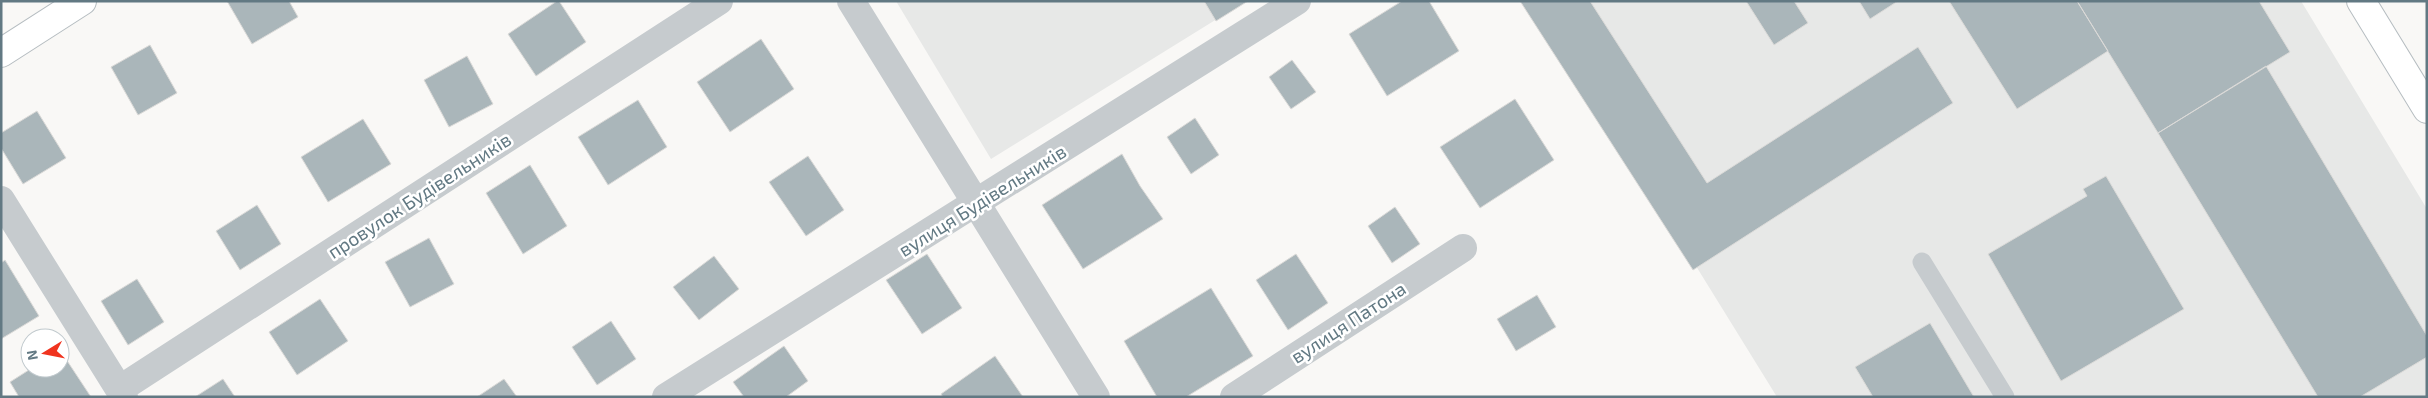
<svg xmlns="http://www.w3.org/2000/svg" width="2428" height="398" viewBox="0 0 2428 398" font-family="'Exo 2',sans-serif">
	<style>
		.built { fill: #e7e8e7 }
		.building { fill: #aab6ba; stroke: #dbdad8 }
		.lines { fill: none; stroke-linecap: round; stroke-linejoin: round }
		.secondary-casing { stroke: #b6bdc1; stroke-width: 30 }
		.lane { stroke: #c6cbce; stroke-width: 19 }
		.street { stroke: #c6cbce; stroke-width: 28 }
		.secondary { stroke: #fff; stroke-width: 28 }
		.labels { text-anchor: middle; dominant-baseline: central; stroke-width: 5; stroke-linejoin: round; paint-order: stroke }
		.street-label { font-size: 19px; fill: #627983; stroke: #fff }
	</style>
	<rect width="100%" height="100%" fill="#f9f8f6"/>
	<path class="built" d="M896,1H1246L991,159Z
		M1532,1H2301L2427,209V397H1777Z"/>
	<path class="building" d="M227,1H289L298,17L252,44Z
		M557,1H559L586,42L536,76L508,34Z
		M1204,1H1248L1216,21Z
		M1402,1H1429L1459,51L1387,96L1349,34Z
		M1520,1H1590L1707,183L1918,47L1953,103L1693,270Z
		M1746,1H1794L1808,23L1774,45Z
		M1859,1H1898L1870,19Z
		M1949,1H2077L2108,51L2017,109Z
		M2077,1H2259L2290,52L2158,133Z
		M761,39L794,89L730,132L697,82Z
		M150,45L177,93L138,115L111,67Z
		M467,56L493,104L449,127L424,80Z
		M1292,60L1316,92L1291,109L1269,77Z
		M2266,66L2427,336V357L2360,397H2318L2158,133Z
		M1515,99L1554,160L1480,208L1440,147Z
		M638,100L667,147L608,185L578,137Z
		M37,111L66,158L23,184L1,148V133Z
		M1195,118L1219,155L1191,174L1167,137Z
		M363,119L391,164L328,202L301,157Z
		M1122,154L1140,186L1163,219L1083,269L1042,205Z
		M808,156L844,210L806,236L769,182Z
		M530,165L567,226L523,254L486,193Z
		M2106,176L2184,309L2061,381L1988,254L2087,196L2083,189Z
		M257,205L281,244L240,270L216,231Z
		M1395,207L1420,244L1392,263L1368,226Z
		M429,238L454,284L410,307L385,262Z
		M927,254L962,308L922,334L886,280Z
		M1296,254L1328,303L1288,330L1256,280Z
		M714,256L739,289L699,320L673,287Z
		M5,260L39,316L1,339V263Z
		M137,279L164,322L128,345L101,301Z
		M1211,288L1253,356L1186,397H1157L1124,341Z
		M1537,295L1556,327L1516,351L1497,319Z
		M320,299L348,341L297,375L269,332Z
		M611,321L636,359L597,385L572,347Z
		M1930,323L1974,397H1873L1855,367Z
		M784,346L808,381L786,397H744L733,382Z
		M60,350L91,397H19L10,382L32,368H60Z
		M995,356L1023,397H943L941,394Z
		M223,379L235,397H195Z
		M504,379L517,397H477Z"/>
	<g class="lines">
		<g class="secondary-casing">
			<path id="secondary" d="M2361,1L2427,109
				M1,53L82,1"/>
		</g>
		<path class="lane" d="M1922,262L2005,397"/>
		<path class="street" d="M851,1L1096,397
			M1,200L124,397
			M120,389L719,1
			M666,397L1297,1
			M1234,397L1463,248"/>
		<use href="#secondary" class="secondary"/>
	</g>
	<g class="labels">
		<g class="street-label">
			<text transform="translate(419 195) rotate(-33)">провулок Будівельників</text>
			<text transform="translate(982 200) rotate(-32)">вулиця Будівельників</text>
			<text transform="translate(1348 322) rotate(-33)">вулиця Патона</text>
		</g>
	</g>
	<rect width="2428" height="398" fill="none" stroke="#627983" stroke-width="5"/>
	<g transform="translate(45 353) rotate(260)"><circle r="24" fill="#ffffff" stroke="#c0c9cd"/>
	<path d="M0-4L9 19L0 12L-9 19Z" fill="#f0341f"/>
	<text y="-8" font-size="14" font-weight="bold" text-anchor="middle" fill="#627983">N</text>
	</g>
</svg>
